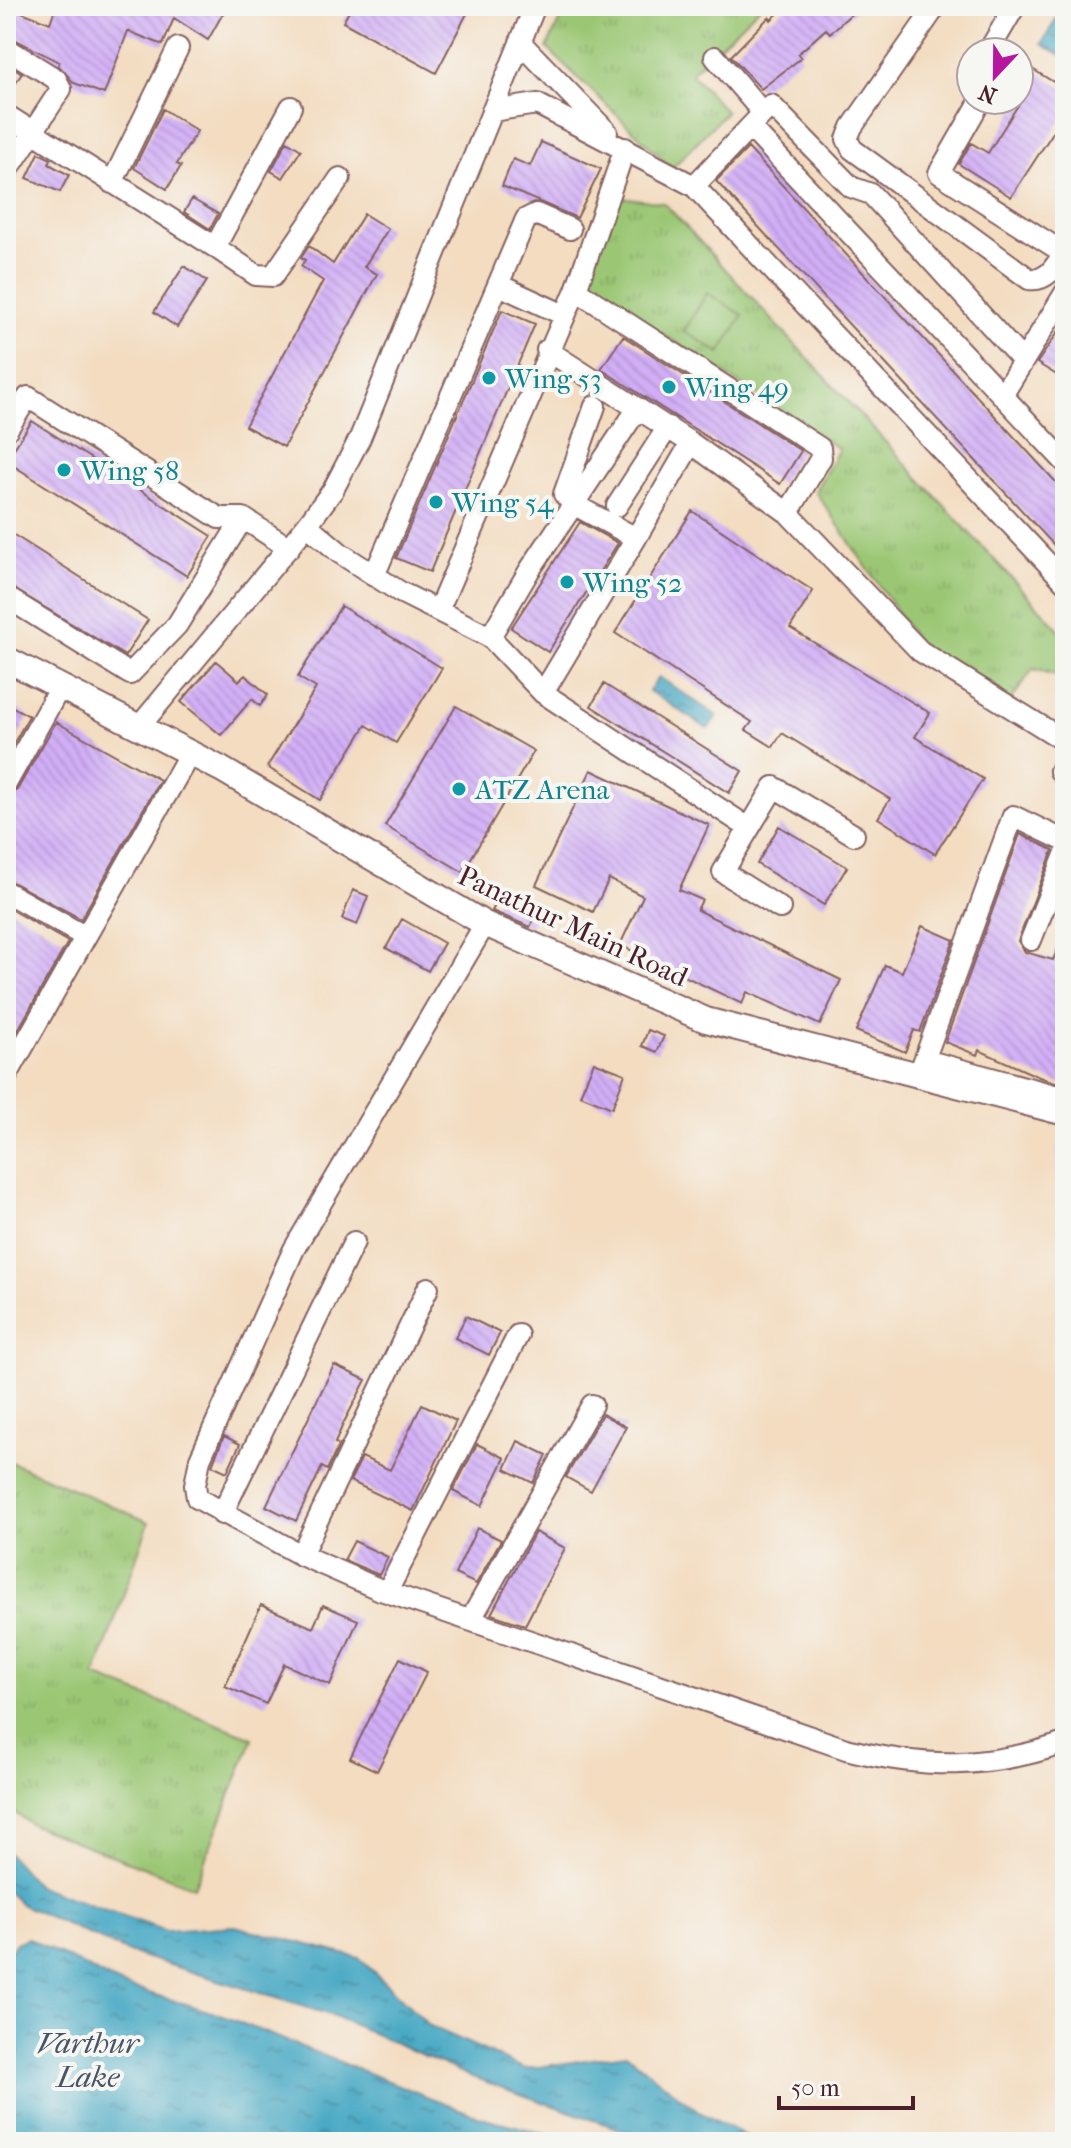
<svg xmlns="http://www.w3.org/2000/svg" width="1071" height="2148" viewBox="0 0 1071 2148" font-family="'IM FELL French Canon',serif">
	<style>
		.built { fill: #f2cfe1 }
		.grass { fill: url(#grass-tufts); stroke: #727350; stroke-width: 2 }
		.garden { fill: #9bc775; stroke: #727350; stroke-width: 2 }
		.water { fill: url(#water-ripples); stroke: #476377; stroke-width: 2 }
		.building { fill: url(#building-back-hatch) }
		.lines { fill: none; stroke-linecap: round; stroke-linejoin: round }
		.minor-casing { stroke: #85615f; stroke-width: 24 }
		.tertiary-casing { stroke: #85615f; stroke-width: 28 }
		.minor { stroke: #fff; stroke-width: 20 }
		.tertiary { stroke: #fff; stroke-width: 24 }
		.culture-dot { fill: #0f9aa8; stroke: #f6f6f2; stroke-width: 3 }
		.labels { text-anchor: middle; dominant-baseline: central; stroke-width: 8; stroke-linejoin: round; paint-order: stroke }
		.culture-label { font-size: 28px; fill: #0d838f; stroke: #f6f6f2; text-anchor: start }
		.street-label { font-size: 28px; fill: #4a1f2b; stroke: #f6f6f2 }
		.water-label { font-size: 30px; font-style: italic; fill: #485568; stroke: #f6f6f2 }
	</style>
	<defs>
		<pattern id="grass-tufts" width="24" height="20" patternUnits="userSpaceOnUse" patternTransform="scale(2)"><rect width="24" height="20" fill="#9bc775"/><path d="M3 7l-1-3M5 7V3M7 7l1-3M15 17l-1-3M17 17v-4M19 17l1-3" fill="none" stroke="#87aa65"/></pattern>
		<pattern id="water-ripples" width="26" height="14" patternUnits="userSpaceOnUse" patternTransform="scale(2)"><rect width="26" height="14" fill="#44a7c3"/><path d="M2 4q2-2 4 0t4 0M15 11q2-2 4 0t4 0" fill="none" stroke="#3b879f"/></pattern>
		<pattern id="building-back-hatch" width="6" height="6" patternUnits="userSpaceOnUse" patternTransform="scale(2)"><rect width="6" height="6" fill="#d1aef6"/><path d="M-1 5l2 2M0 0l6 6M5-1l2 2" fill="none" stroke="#b595d3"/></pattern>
	</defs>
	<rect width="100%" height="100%" fill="#f6f6f2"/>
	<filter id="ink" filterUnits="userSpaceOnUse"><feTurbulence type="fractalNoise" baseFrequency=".0125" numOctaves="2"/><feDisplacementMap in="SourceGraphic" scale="16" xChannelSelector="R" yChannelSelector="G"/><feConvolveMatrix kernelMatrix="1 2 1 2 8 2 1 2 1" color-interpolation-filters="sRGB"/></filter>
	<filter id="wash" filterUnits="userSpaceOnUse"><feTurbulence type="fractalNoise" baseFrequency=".006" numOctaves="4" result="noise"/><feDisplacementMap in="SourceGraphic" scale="32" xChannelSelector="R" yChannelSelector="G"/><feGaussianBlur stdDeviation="1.8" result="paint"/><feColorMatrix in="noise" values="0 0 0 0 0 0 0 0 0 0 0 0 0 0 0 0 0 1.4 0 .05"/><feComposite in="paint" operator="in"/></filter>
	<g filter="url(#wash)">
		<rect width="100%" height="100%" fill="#f3dcc0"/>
		<path class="built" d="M1057,1144L1065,1146V1185L1055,1181Z"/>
		<path class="grass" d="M566,6H761L691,73L726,112L672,168L547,48Z
			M620,197L664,203L1065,636V677L1033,669L1010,702L920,646L815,491L839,449L591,287L588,278Z
			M6,1460L149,1522L95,1676L253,1738L194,1887L33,1825L6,1807Z"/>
		<path class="garden" d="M707,293L743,315L720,353L684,331Z"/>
		<path class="water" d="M1063,6H1065V57L1042,44Z
			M659,677L717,716L708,729L649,691Z
			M6,1851L37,1886L166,1931L235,1926L359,1958L430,2026L525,2069L626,2054L701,2113L757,2142H656L472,2077L334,2016L131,1953L20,1904L6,1890Z
			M27,1938L122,1985L218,2014L477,2116L576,2142H6V1957L16,1943Z"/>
		<g id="blocks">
			<path class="building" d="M6,6L50,23L56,6H227L208,40L174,18L163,45L128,31L104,94L74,83L58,65L59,62L6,35Z
				M352,6H471L436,73L343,22Z
				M786,6H860L830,33L826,29L798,54L801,58L761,89L731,56L769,17L771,20Z
				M1019,61L1065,89V114L1011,197L959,164L971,143L988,153L1020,102Z
				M6,63L22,73L6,99Z
				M163,109L197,131L177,164L181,166L167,189L134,168Z
				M287,141L301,150L283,178L271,171Z
				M541,142L601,169L577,218L502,186L513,159L530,166Z
				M748,148L1065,492V557L716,181Z
				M39,153L51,159L49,164L69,175L60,192L27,178Z
				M192,199L218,214L210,229L184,212Z
				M364,214L388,229L364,267L377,274L284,447L245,426L323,281L301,266L305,260L301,258L309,246L333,264Z
				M184,266L207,281L177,327L154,312Z
				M502,310L535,324L430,572L396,558Z
				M1065,322V380L1037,363Z
				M623,336L801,451L780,484L601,369Z
				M32,421L212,536L187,576L6,461Z
				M692,511L813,591L790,628L930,713L915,737L983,779L935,854L878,818L890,799L782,733L773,747L746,730L752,722L615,633Z
				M580,522L618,543L548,652L511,628Z
				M6,530L148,620L125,656L6,584Z
				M341,606L442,668L396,743L366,725L320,800L267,767L316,688L298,677Z
				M216,661L239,681L245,675L268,695L260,706L252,699L221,735L181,702Z
				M604,684L742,771L729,793L591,706Z
				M6,703L29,716L6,757Z
				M456,706L534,751L463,872L385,826Z
				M56,722L160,780L81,919L6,879V797L17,790Z
				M591,770L709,825L679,890L702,900L697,910L841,980L820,1025L747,992L742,1004L620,945L643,896L609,879L593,912L536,885Z
				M779,826L847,867L824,905L757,864Z
				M1020,834L1053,850L1018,941L1025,952L1053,960L1065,933V1085L1039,1077L979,1050L977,1055L945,1042Z
				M503,889L540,906L530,927L492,911Z
				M353,890L368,896L357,925L342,919Z
				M6,907L68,942L6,1051Z
				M402,919L444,943L428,971L386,948Z
				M922,926L954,940L920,1032L914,1030L905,1052L856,1031L885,965L902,972Z
				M648,1030L664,1036L657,1052L642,1046Z
				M594,1062L625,1074L612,1108L580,1095Z
				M466,1316L500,1333L489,1355L455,1338Z
				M334,1365L366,1380L343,1424L335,1443L339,1445L327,1470L322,1467L296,1521L266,1506Z
				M422,1404L456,1421L413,1511L350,1481L362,1457L390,1470Z
				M602,1414L626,1427L591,1491L566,1477Z
				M224,1436L240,1444L227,1472L212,1465Z
				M518,1441L547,1455L533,1483L505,1469Z
				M477,1444L505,1458L482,1506L453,1491Z
				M477,1528L501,1540L476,1584L455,1574Z
				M535,1532L565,1548L525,1625L491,1614Z
				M354,1541L388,1557L379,1575L344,1560Z
				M261,1605L313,1628L323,1605L358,1620L330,1685L284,1664L266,1704L225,1686Z
				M400,1658L427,1672L377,1771L350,1758Z"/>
		</g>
	</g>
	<g filter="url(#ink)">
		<use href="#blocks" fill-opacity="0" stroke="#85615f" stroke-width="2"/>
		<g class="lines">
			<g class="minor-casing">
				<path id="minor" d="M936,6L852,127L847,139L852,149L1029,279C1048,282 1056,265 1065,251
					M520,42L607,132
					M6,48L56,79L61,89L6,173
					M993,52L991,47L1015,6
					M715,57L763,113
					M981,100L939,173L1064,253
					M492,111L537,104L694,186L1065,582
					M6,115L215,247L291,107
					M750,127L771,105L851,187L871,194L1023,361
					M112,183L178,48
					M694,186L750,127L1065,462
					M215,247L256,275L273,276L340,178
					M499,285L564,315
					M576,290L820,448L821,458L788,513
					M547,350L691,443L788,513L920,651L1065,741
					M1003,394L1065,293
					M595,406L564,494L573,504L636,538L691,443
					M6,431L28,397L219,518H243L289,548
					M617,506L668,427
					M307,525L340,553L400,592L490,637L543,693L749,828
					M374,576L526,219L536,214L570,229
					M6,597L130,674L177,625L243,518
					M438,611L576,290L625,148
					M490,637L529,571L638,408
					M543,693L636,538
					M139,727L307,525L333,490L360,438L535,6
					M1065,760L1060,771L1065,777
					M6,784L60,687
					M6,892L84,936
					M780,908L723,872L774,787L854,835
					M485,924L294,1249L200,1459L195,1485L197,1498L301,1555L381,1590L846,1749C926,1769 987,1769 1065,1743
					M1031,940L1065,855
					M925,1060L1065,1098
					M6,1077L190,753
					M918,1077L1013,816L1065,841
					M222,1514L354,1242
					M301,1555L428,1288
					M387,1592L518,1335
					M471,1619L592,1405"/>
			</g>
			<g class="tertiary-casing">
				<path id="tertiary" d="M6,659L221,769L485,924L706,1020L1065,1113"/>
			</g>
			<use href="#minor" class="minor"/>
			<use href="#tertiary" class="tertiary"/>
		</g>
	</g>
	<g class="culture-dot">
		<circle cx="489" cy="378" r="8"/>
		<circle cx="669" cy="387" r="8"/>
		<circle cx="64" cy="470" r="8"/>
		<circle cx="436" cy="502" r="8"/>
		<circle cx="567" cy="582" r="8"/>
		<circle cx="459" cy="789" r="8"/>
	</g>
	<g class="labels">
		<g class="culture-label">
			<text x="505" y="378">Wing 53</text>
			<text x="685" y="387">Wing 49</text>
			<text x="80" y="470">Wing 58</text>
			<text x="452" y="502">Wing 54</text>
			<text x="583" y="582">Wing 52</text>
			<text x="475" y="789">ATZ Arena</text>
		</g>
		<g class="street-label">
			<text transform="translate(573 926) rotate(25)">Panathur Main Road</text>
		</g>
		<g class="water-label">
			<text x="88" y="2043">Varthur<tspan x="88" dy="34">Lake</tspan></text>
		</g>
	</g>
	<rect width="1071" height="2148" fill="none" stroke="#f6f6f2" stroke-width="32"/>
	<g transform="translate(995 76) rotate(202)"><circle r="38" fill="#f6f6f2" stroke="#b1a0a2" stroke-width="2"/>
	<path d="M0-6L14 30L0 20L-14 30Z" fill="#b5179e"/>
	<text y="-12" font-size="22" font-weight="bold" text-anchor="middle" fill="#4a1f2b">N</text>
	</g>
	<path d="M779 2096v12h134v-12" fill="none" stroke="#4a1f2b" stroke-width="4"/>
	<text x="791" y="2096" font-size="24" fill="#4a1f2b" stroke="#f6f6f2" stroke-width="6" paint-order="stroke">50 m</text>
</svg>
